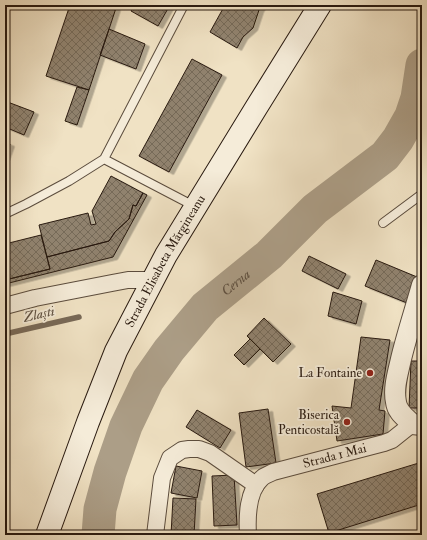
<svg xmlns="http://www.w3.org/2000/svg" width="427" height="540" viewBox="0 0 427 540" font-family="'IM FELL Double Pica',serif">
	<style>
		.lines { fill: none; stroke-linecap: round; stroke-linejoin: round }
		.stream { stroke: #786957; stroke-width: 5.5 }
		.river { stroke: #ac9e87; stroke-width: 33 }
		.building { fill: url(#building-cross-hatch); stroke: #291a10; filter: url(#shadow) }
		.service-casing { stroke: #5b4c3d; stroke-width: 10 }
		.minor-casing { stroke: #5b4c3d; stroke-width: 18 }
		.tertiary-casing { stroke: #5b4c3d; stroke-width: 22 }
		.secondary-casing { stroke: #291a10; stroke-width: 24 }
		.service { stroke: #f5ecd9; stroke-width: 8 }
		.minor { stroke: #f5ecd9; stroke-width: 16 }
		.tertiary { stroke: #f5ecd9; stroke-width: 20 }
		.secondary { stroke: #f5ecd9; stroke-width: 22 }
		.poi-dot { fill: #8f2418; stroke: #f5ecd9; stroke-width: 1.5 }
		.labels { text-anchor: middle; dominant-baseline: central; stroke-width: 3.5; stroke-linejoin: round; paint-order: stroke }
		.street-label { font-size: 13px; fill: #291a10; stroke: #f5ecd9 }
		.poi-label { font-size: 13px; fill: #291a10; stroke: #f5ecd9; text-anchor: end }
		.water-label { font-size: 14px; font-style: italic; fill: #5d4f40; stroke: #f5ecd9 }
	</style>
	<defs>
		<pattern id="building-cross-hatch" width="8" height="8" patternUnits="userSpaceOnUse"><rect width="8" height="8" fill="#90826e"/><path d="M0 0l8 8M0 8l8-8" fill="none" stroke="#766a59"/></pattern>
		<filter id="shadow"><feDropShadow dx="4.5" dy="2.5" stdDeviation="0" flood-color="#0004"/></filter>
	</defs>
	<rect width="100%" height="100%" fill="#f0e2c4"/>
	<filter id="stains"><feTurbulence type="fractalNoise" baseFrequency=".005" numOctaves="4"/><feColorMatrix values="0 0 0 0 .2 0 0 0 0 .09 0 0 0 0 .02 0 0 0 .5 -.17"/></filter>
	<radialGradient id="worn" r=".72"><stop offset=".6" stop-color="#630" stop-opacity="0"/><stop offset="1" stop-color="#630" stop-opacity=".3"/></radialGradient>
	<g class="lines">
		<path class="stream" d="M5,334L79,317"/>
		<path class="river" id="s1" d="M98,535L100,509L110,472L126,426L148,380L169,350L205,307L269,255L315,209L385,156L398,139L411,116L417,98L422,65"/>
	</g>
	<path class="building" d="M70,5H107L116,8L89,90L46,76Z
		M134,5H170L158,26L131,11Z
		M225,5H262L259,10L253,28L243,37L237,48L210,32Z
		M109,29L145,44L136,69L100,55Z
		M192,59L222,75L169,172L139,156Z
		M77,87L89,90L77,125L65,121Z
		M5,101L34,112L24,135L5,127Z
		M5,142L10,144L5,158Z
		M111,176L143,193L136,206L133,205L129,219L115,232L109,241L47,257L39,225L88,213L91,225L96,224L92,211Z
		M143,193L147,195L113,257L5,284V280L50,269L47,257L109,241L115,232L129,219L133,205L136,206Z
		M41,235L50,269L5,280V244Z
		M309,256L346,274L338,289L302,271Z
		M376,260L417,277L407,303L365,286Z
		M333,292L362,301L356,324L328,316Z
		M264,318L291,344L273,362L247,336Z
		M361,337L390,340L379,410L385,411L383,434L337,441L332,406L351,408Z
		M250,339L260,349L244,365L234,355Z
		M411,361H422V408H409Z
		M268,409L276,463L246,467L239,413Z
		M197,410L231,430L220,448L186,427Z
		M422,462V504L329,533L317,494Z
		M176,466L202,471L197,498L171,493Z
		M234,475L237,525L214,526L212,476Z
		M173,498L196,499L194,535H171Z"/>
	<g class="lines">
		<g class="service-casing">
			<path id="service" d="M104,159L194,206
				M5,214L26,204L69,181L104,159L184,5
				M383,223L422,194"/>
		</g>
		<g class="minor-casing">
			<g id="minor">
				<path d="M5,306L35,298L112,283L128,280H153"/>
				<path d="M155,535L162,478L170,458L182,450L189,449H199L210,453L256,485"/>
				<path id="s2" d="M248,535C247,517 247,491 262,478C265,475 270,474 273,472L384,443L392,440L412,424"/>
			</g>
		</g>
		<g class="tertiary-casing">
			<path id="tertiary" d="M422,285C415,310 407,334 401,359C398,373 393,388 396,402C397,412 405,417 412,424L422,425"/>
		</g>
		<g class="secondary-casing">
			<g id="secondary">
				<path id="s3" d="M47,535L88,422L116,351L166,255L256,108L320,5"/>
			</g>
		</g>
		<use href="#service" class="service"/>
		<use href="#minor" class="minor"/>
		<use href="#tertiary" class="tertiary"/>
		<use href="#secondary" class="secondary"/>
	</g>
	<g class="poi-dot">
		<circle cx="370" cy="373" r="4"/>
		<circle cx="347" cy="422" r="4"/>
	</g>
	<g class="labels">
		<g class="street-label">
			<text stroke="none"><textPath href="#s3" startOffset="299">Strada Elisabeta Mărgineanu</textPath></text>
			<text stroke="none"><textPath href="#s2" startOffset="137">Strada 1 Mai</textPath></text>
		</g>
		<g class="poi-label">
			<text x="362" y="373">La Fontaine</text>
			<text x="339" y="415">Biserica<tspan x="339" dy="15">Penticostală</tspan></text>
		</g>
		<g class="water-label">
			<text stroke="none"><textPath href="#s1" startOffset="296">Cerna</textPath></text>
			<text transform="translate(39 314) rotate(-13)">Zlaști</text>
		</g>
	</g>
	<rect width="427" height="540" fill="none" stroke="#f0e2c4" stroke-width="20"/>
	<rect x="6" y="6" width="415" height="528" fill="none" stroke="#291a10" stroke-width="2"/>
	<rect x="10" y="10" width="407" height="520" fill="none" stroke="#291a10"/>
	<rect width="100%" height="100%" filter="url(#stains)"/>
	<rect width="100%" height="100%" fill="url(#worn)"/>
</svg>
